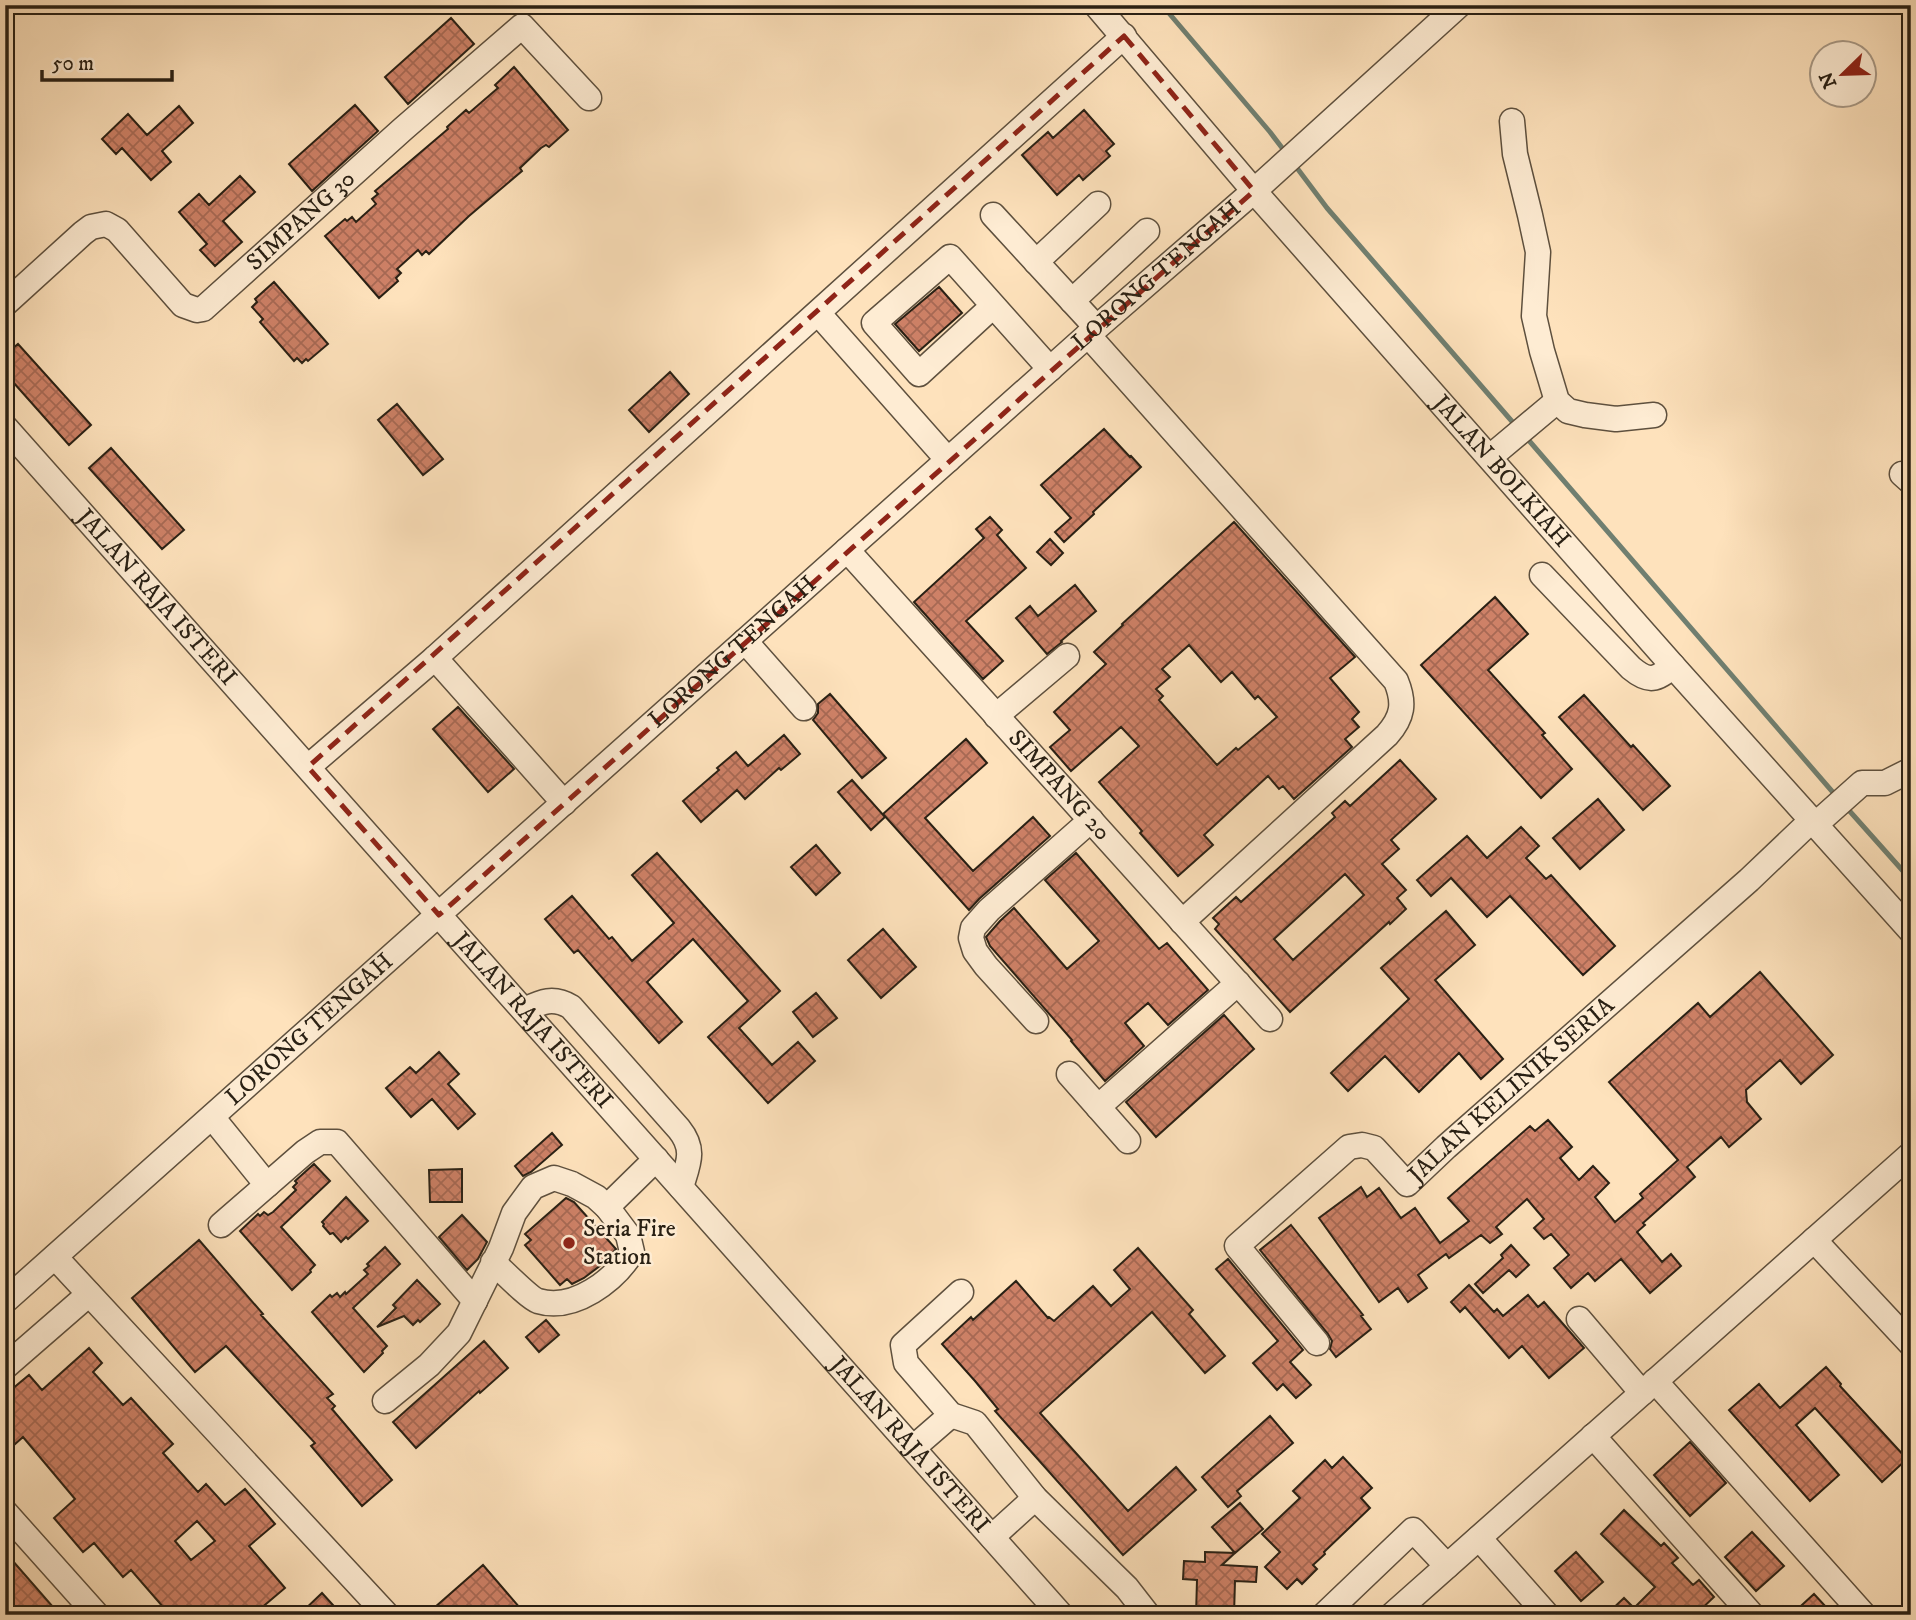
<svg xmlns="http://www.w3.org/2000/svg" width="1916" height="1620" viewBox="0 0 1916 1620" font-family="'IM FELL DW Pica',serif">
	<style>
		.lines { fill: none; stroke-linecap: round; stroke-linejoin: round }
		.stream { stroke: #707f70; stroke-width: 5 }
		.building { fill: url(#building-cross-hatch); stroke: #292014; stroke-width: 2; fill-rule: evenodd }
		.minor-casing { stroke: #5e503e; stroke-width: 27 }
		.minor { stroke: #feecd3; stroke-width: 24 }
		.marked { fill: none; stroke: #8f2418; stroke-width: 5; stroke-dasharray: 14 9; stroke-linejoin: round }
		.poi-dot { fill: #8f2418; stroke: #feecd3; stroke-width: 2.5 }
		.labels { text-anchor: middle; dominant-baseline: central; stroke-width: 5; stroke-linejoin: round; paint-order: stroke }
		.street-label { font-size: 24px; fill: #292014; stroke: #feecd3 }
		.poi-label { font-size: 24px; fill: #292014; stroke: #feecd3; text-anchor: start }
	</style>
	<defs>
		<pattern id="building-cross-hatch" width="8" height="8" patternUnits="userSpaceOnUse" patternTransform="scale(1.75)"><rect width="8" height="8" fill="#ce8167"/><path d="M0 0l8 8M0 8l8-8" fill="none" stroke="#a76954"/></pattern>
	</defs>
	<rect width="100%" height="100%" fill="#fee2bc"/>
	<filter id="stains"><feTurbulence type="fractalNoise" baseFrequency=".00286" numOctaves="4"/><feColorMatrix values="0 0 0 0 .2 0 0 0 0 .09 0 0 0 0 .02 0 0 0 .5 -.17"/></filter>
	<radialGradient id="worn" r=".72"><stop offset=".6" stop-color="#630" stop-opacity="0"/><stop offset="1" stop-color="#630" stop-opacity=".3"/></radialGradient>
	<g class="lines">
		<path class="stream" d="M1162,5L1270,132L1286,153
			M1294,164L1327,208L1516,426
			M1525,436L1837,797
			M1846,807L1911,880"/>
	</g>
	<path class="building" d="M451,18L474,44L408,104L385,77Z
		M514,67L568,130L549,147L546,145L541,148L520,168L522,171L469,216L429,254L426,251L422,255L418,250L397,269L401,273L396,278L398,281L379,298L325,236L345,219L347,221L352,217L356,222L376,204L372,199L378,194L375,191L448,129L447,127L466,110L469,113L498,88L495,85Z
		M355,105L378,131L312,191L289,164Z
		M179,106L193,123L162,151L171,162L151,180L122,148L116,154L102,139L128,114L147,135Z
		M1084,110L1114,144L1106,151L1110,156L1083,180L1079,175L1057,195L1022,155L1048,132L1053,138Z
		M240,176L255,192L223,221L242,242L215,266L200,250L207,244L179,212L199,194L209,205Z
		M274,282L328,344L308,361L306,359L302,363L297,358L294,361L260,322L263,319L252,307L257,302L255,299Z
		M939,287L962,313L919,351L895,324Z
		M18,344L91,425L69,445L5,373V355Z
		M670,372L689,394L649,432L629,410Z
		M397,404L443,459L423,475L378,420Z
		M1104,429L1130,457L1131,456L1141,467L1093,512L1094,514L1064,542L1055,532L1071,518L1041,485Z
		M111,448L184,530L162,549L89,468Z
		M990,517L1002,530L997,535L1026,568L966,621L1003,661L983,679L914,602L984,538L976,529Z
		M1234,522L1355,657L1330,678L1359,712L1352,719L1359,727L1345,739L1352,747L1294,799L1283,786L1279,789L1268,776L1204,835L1213,845L1178,876L1140,833L1142,831L1099,782L1139,746L1121,727L1071,771L1050,747L1070,730L1054,712L1106,664L1094,652L1123,625L1122,624ZM1189,645L1221,682L1232,672L1255,699L1258,696L1277,717L1238,750L1236,748L1217,765L1159,700L1163,696L1156,689L1170,677L1162,669Z
		M1050,539L1063,553L1051,565L1037,552Z
		M1075,585L1096,611L1061,641L1062,642L1047,654L1016,618L1030,606L1038,616Z
		M1495,597L1528,634L1488,670L1545,733L1542,735L1572,769L1541,798L1421,665Z
		M830,694L886,758L862,778L813,720L818,713V704Z
		M1584,695L1631,747L1633,745L1670,786L1643,810L1559,717Z
		M458,707L514,769L488,792L433,729Z
		M784,735L800,754L781,770L779,768L745,799L737,790L701,822L683,801L719,770L717,768L736,752L748,766Z
		M966,739L987,763L925,818L973,871L1033,817L1050,836L979,899L969,910L883,814Z
		M1400,760L1436,799L1391,840L1399,849L1382,864L1406,890L1397,898L1406,909L1390,924L1389,922L1290,1012L1215,929L1219,924L1213,918L1236,897L1241,902L1335,817L1332,813L1345,801L1350,806ZM1345,874L1364,895L1293,960L1274,939Z
		M852,780L885,817L871,830L838,792Z
		M1598,799L1624,830L1580,869L1553,838Z
		M1521,827L1539,846L1526,858L1546,879L1551,875L1615,946L1583,975L1510,896L1487,917L1451,878L1431,896L1417,880L1467,836L1487,858Z
		M816,845L840,873L816,895L791,867Z
		M657,853L780,991L739,1028L772,1065L798,1042L815,1061L768,1103L708,1037L748,1001L693,939L647,982L682,1022L659,1043L578,950L574,953L545,919L572,896L609,939L612,937L632,961L674,923L632,875Z
		M1076,853L1159,949L1167,943L1208,990L1168,1025L1148,1003L1125,1023L1144,1046L1105,1081L1071,1041L1072,1040L990,946L986,937L1000,921L1014,908L1067,969L1099,941L1045,880Z
		M1446,911L1475,945L1435,980L1503,1059L1481,1079L1459,1053L1419,1092L1385,1056L1348,1091L1331,1073L1409,999L1381,968Z
		M883,929L916,967L881,998L848,960Z
		M1760,972L1833,1055L1801,1084L1780,1060L1746,1090L1747,1102L1761,1119L1729,1147L1721,1137L1687,1167L1695,1177L1643,1223L1645,1225L1637,1232L1662,1262L1671,1254L1681,1266L1650,1293L1621,1259L1595,1281L1588,1273L1571,1288L1554,1268L1569,1255L1551,1234L1544,1239L1534,1228L1544,1219L1527,1199L1496,1227L1502,1234L1490,1243L1481,1235L1449,1258L1446,1254L1418,1275L1427,1288L1408,1302L1398,1288L1379,1302L1319,1218L1361,1187L1367,1197L1379,1188L1401,1218L1415,1208L1440,1243L1469,1221L1448,1198L1530,1126L1535,1131L1548,1120L1572,1147L1560,1158L1579,1180L1593,1166L1609,1183L1595,1197L1615,1222L1643,1198L1640,1194L1678,1160L1609,1082L1698,1003L1710,1017Z
		M816,993L837,1018L813,1037L793,1012Z
		M1224,1015L1254,1049L1156,1137L1126,1102Z
		M439,1052L459,1074L448,1084L475,1114L458,1129L432,1099L411,1117L386,1088L410,1067L416,1073Z
		M552,1133L562,1145L531,1172L523,1176L515,1166Z
		M314,1164L330,1181L281,1227L315,1265L310,1270L311,1272L292,1290L240,1231L258,1214L260,1216L264,1212L268,1215L273,1212L296,1190L293,1187L297,1183L295,1181Z
		M462,1169V1202H430L429,1170Z
		M346,1197L368,1221L348,1239L346,1237L341,1242L333,1233L330,1234L323,1226L324,1224L322,1222Z
		M566,1198L574,1202L616,1249L605,1262L584,1278L572,1284L567,1279L560,1285L525,1245L531,1240L525,1234Z
		M462,1215L487,1242L478,1259L467,1270L439,1237Z
		M1291,1225L1363,1315L1361,1316L1371,1329L1336,1357L1330,1349L1332,1341L1328,1334L1260,1250Z
		M199,1240L263,1314L261,1315L333,1394L327,1398L335,1406L332,1409L392,1480L362,1506L311,1446L315,1443L226,1346L195,1372L132,1298Z
		M1511,1245L1529,1265L1516,1277L1509,1270L1483,1293L1475,1284L1503,1258L1501,1255Z
		M385,1247L400,1264L353,1308L387,1346L382,1351L383,1353L364,1372L312,1312L330,1295L332,1297L337,1293L340,1297L345,1292L346,1294L368,1274L364,1270L369,1266L367,1264Z
		M1138,1248L1193,1310L1189,1314L1225,1356L1205,1373L1152,1312L1040,1413L1128,1511L1176,1467L1196,1490L1123,1555L995,1411L998,1409L975,1381L942,1344L971,1317L973,1320L1016,1281L1048,1318L1049,1317L1054,1321L1093,1286L1111,1306L1130,1289L1114,1270Z
		M1228,1259L1303,1350L1290,1362L1311,1385L1296,1398L1283,1384L1277,1390L1253,1363L1278,1341L1216,1269Z
		M417,1280L440,1304L420,1322L418,1320L413,1325L404,1316L377,1327L396,1308L393,1305Z
		M1469,1285L1494,1312L1497,1309L1503,1316L1528,1295L1538,1307L1544,1302L1584,1348L1549,1378L1522,1346L1509,1358L1465,1307L1460,1312L1451,1302Z
		M546,1320L559,1335L539,1352L526,1337Z
		M484,1341L508,1368L480,1393L479,1391L416,1448L393,1422Z
		M89,1348L102,1363L93,1372L123,1405L131,1398L173,1444L163,1453L198,1492L206,1484L225,1505L245,1489L275,1524L249,1546L285,1588L253,1615H170L131,1570L123,1577L94,1543L83,1552L54,1518L75,1499L23,1437L5,1453V1395L29,1375L42,1390ZM197,1521L215,1541L191,1560L175,1541Z
		M1826,1367L1841,1384L1840,1386L1907,1459L1882,1482L1815,1408L1796,1425L1839,1475L1810,1501L1729,1410L1759,1384L1780,1408Z
		M1270,1416L1293,1443L1237,1491L1241,1496L1228,1507L1202,1477Z
		M1690,1442L1726,1483L1690,1516L1654,1475Z
		M1343,1457L1372,1488L1361,1498L1370,1508L1324,1552L1325,1554L1313,1565L1317,1569L1302,1584L1297,1579L1287,1589L1265,1567L1280,1552L1262,1534L1300,1498L1293,1491L1325,1460L1332,1468Z
		M1240,1503L1263,1529L1235,1553L1212,1527Z
		M1624,1510L1661,1546L1664,1543L1678,1558L1672,1563L1693,1585L1699,1580L1714,1597L1695,1615H1606L1624,1598L1634,1608L1655,1587L1601,1534Z
		M1752,1532L1784,1566L1756,1591L1725,1557Z
		M5,1552L60,1615H5Z
		M1205,1552L1235,1553L1222,1565L1257,1567L1256,1582L1235,1581L1234,1615H1196L1197,1580L1183,1579L1184,1561L1205,1562Z
		M1576,1552L1603,1582L1581,1601L1555,1571Z
		M483,1565L526,1615H426Z
		M322,1593L342,1615H299Z
		M1814,1594L1826,1607L1817,1615H1791Z"/>
	<g class="lines">
		<g class="minor-casing">
			<g id="minor">
				<path id="s1" d="M1096,5L1254,191L1673,666L1911,931"/>
				<path d="M1512,121L1515,154L1530,215L1538,252L1534,316L1542,351L1557,401L1568,411L1585,415L1616,419L1654,415"/>
				<path d="M993,215L1096,327"/>
				<path d="M1036,262L1098,204"/>
				<path d="M1072,301L1147,231"/>
				<path id="s2" d="M5,304L83,233L91,227L106,224L117,230L183,305L197,310L203,309L403,129L522,26L589,98"/>
				<path d="M993,306L919,374L874,323L950,257L1050,369"/>
				<path d="M818,313L948,460"/>
				<path d="M1088,335L1396,681C1405,703 1403,717 1387,735L1182,922"/>
				<path id="s3" d="M5,427L1061,1615"/>
				<path d="M1490,457L1557,401"/>
				<path d="M1902,474L1911,482"/>
				<path id="s4" d="M847,550L1270,1019"/>
				<path d="M1542,575L1631,668C1649,683 1656,680 1673,666"/>
				<path d="M745,641L804,708"/>
				<path d="M435,658L564,803"/>
				<path d="M996,716L1067,656"/>
				<path d="M308,767L435,658L1124,36"/>
				<path d="M1816,824L1862,783H1885L1911,770"/>
				<path d="M524,1010C541,1002 553,996 571,1007L679,1129C696,1150 688,1164 681,1187"/>
				<path d="M1036,1021L986,966L975,951L971,938L973,928L989,910L1091,820"/>
				<path d="M1069,1074L1128,1141"/>
				<path d="M1098,1107L1238,983"/>
				<path d="M212,1117L267,1185"/>
				<path d="M607,1207L656,1159"/>
				<path d="M221,1225L305,1152L320,1142H337L475,1301"/>
				<path d="M1814,1240L1911,1344"/>
				<path d="M55,1257L387,1615"/>
				<path d="M961,1292L903,1345L906,1363L951,1415L975,1423L1035,1498L1127,1588L1148,1615"/>
				<path id="s5" d="M5,1301L1088,335L1254,191L1459,5"/>
				<path d="M1579,1319L1642,1393"/>
				<path id="s6" d="M1317,1343L1237,1246L1349,1147L1362,1145L1374,1148L1407,1184L1446,1147L1749,880L1812,820"/>
				<path d="M5,1367L89,1294"/>
				<path d="M1655,1381L1864,1615"/>
				<path d="M385,1401L429,1365L459,1333L501,1248L514,1213L533,1187L554,1178L572,1184L596,1197L607,1207L628,1235L632,1252C615,1280 574,1312 538,1301C529,1298 502,1270 493,1262"/>
				<path d="M1593,1436L1752,1615"/>
				<path d="M913,1448L951,1415"/>
				<path d="M5,1512L97,1615"/>
				<path d="M992,1537L1035,1498"/>
				<path d="M1479,1538L1547,1615"/>
				<path d="M1324,1615L1413,1530L1447,1566"/>
				<path d="M1392,1615L1911,1154"/>
			</g>
		</g>
		<use href="#minor" class="minor"/>
	</g>
	<path class="marked" d="M1124,36L1254,191L439,915L308,767Z"/>
	<circle class="poi-dot" cx="569" cy="1243" r="7"/>
	<g class="labels">
		<g class="street-label">
			<text stroke="none"><textPath href="#s2" startOffset="396">SIMPANG 30</textPath></text>
			<text stroke="none"><textPath href="#s5" startOffset="1542">LORONG TENGAH</textPath></text>
			<text stroke="none"><textPath href="#s1" startOffset="618">JALAN BOLKIAH</textPath></text>
			<text stroke="none"><textPath href="#s3" startOffset="228">JALAN RAJA ISTERI</textPath></text>
			<text stroke="none"><textPath href="#s5" startOffset="975">LORONG TENGAH</textPath></text>
			<text stroke="none"><textPath href="#s4" startOffset="317">SIMPANG 20</textPath></text>
			<text stroke="none"><textPath href="#s3" startOffset="794">JALAN RAJA ISTERI</textPath></text>
			<text stroke="none"><textPath href="#s5" startOffset="408">LORONG TENGAH</textPath></text>
			<text stroke="none"><textPath href="#s6" startOffset="490">JALAN KELINIK SERIA</textPath></text>
			<text stroke="none"><textPath href="#s3" startOffset="1362">JALAN RAJA ISTERI</textPath></text>
		</g>
		<g class="poi-label">
			<text x="583" y="1229">Seria Fire<tspan x="583" dy="28">Station</tspan></text>
		</g>
	</g>
	<rect width="1916" height="1620" fill="none" stroke="#fee2bc" stroke-width="28"/>
	<rect x="7" y="7" width="1902" height="1606" fill="none" stroke="#292014" stroke-width="3.5"/>
	<rect x="14" y="14" width="1888" height="1592" fill="none" stroke="#292014" stroke-width="2"/>
	<g transform="translate(1843 74) rotate(247)"><circle r="33" fill="#feecd3" stroke="#a99a87" stroke-width="2"/>
	<path d="M0-5L12 26L0 18L-12 26Z" fill="#8f2418"/>
	<text y="-10" font-size="19" font-weight="bold" text-anchor="middle" fill="#292014">N</text>
	</g>
	<path d="M42 70v10h130v-10" fill="none" stroke="#292014" stroke-width="3.5"/>
	<text x="52" y="70" font-size="21" fill="#292014" stroke="#feecd3" stroke-width="5" paint-order="stroke">50 m</text>
	<rect width="100%" height="100%" filter="url(#stains)"/>
	<rect width="100%" height="100%" fill="url(#worn)"/>
</svg>
